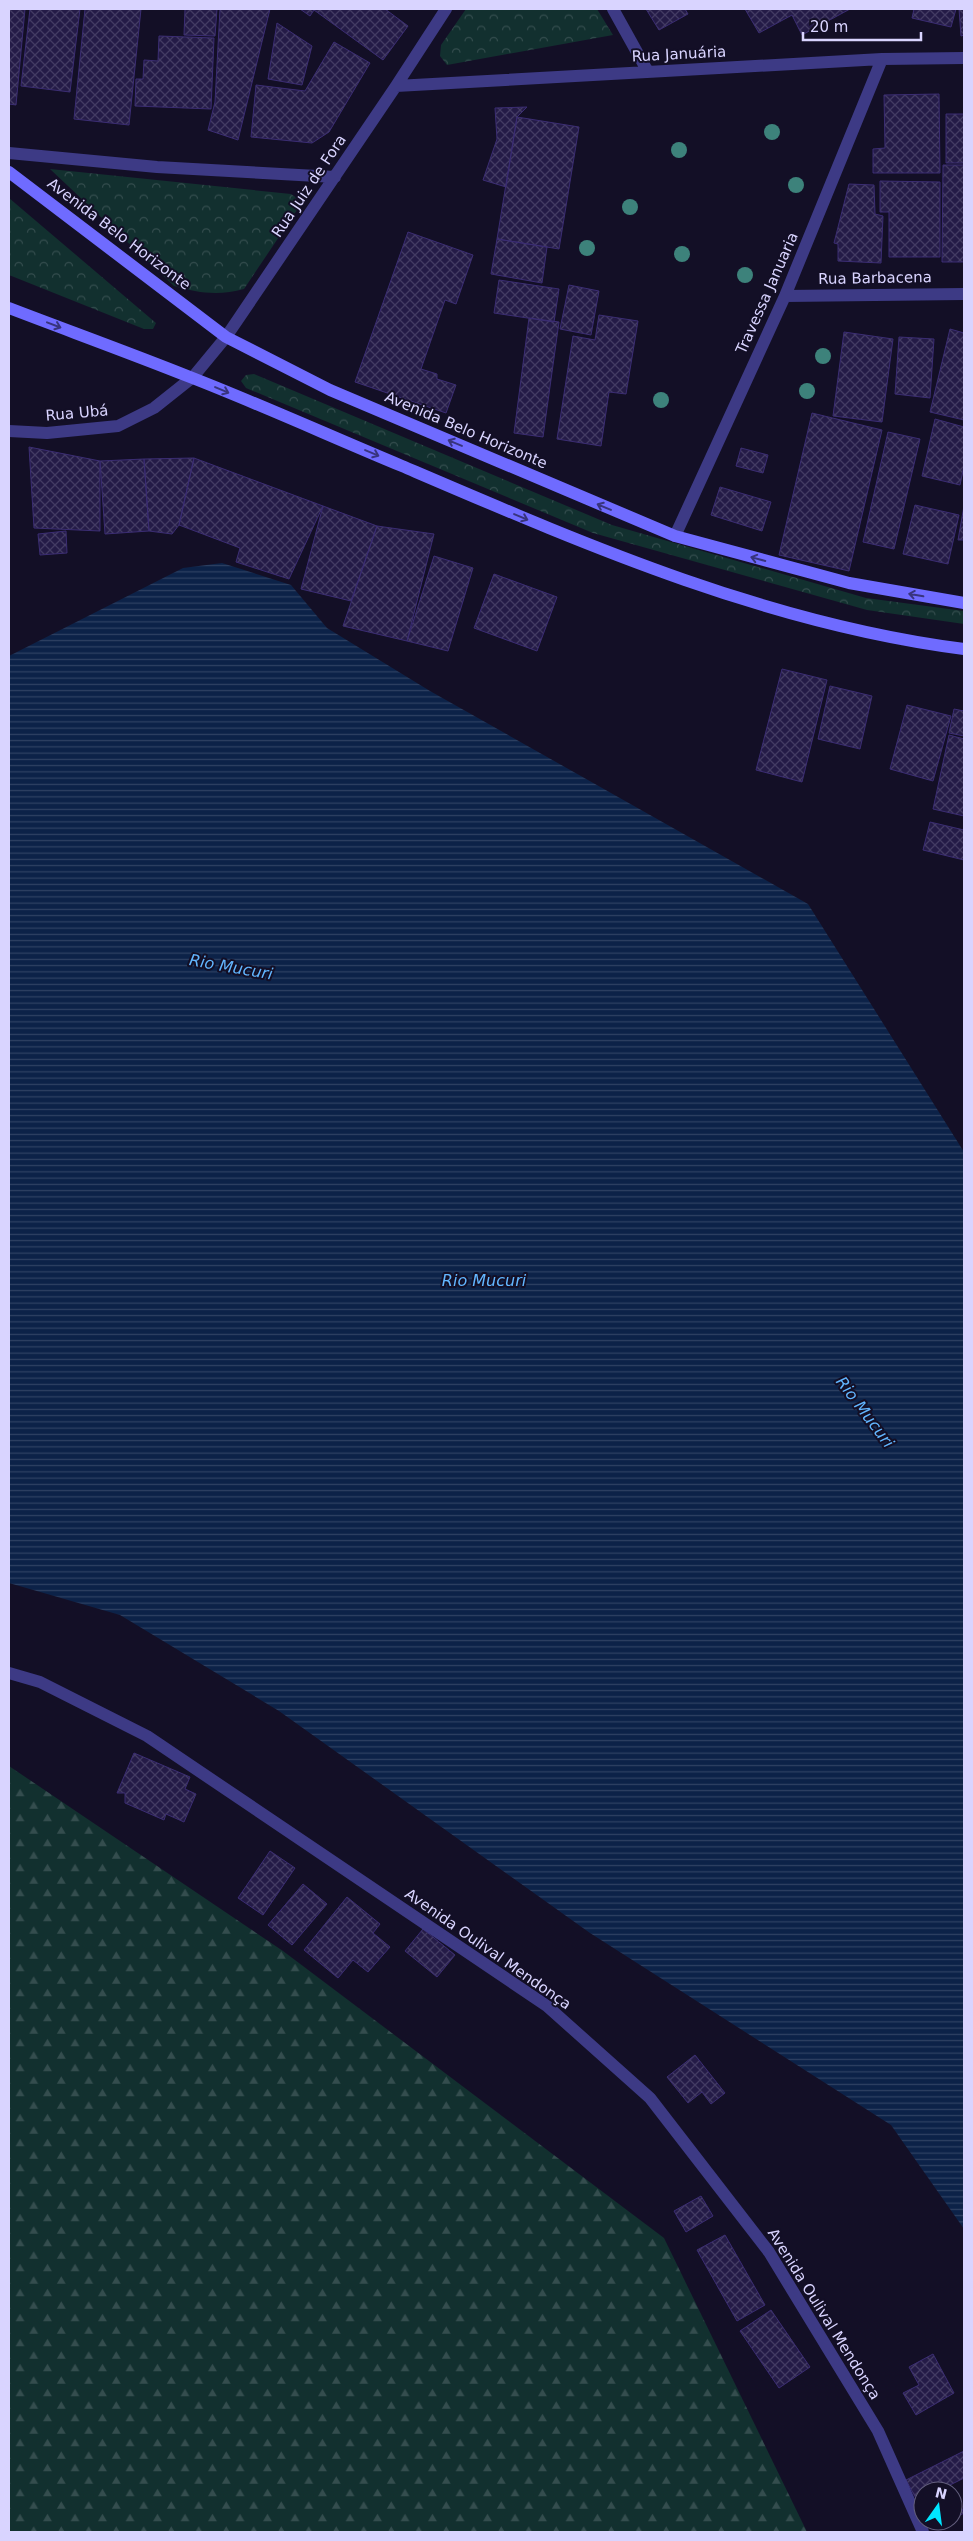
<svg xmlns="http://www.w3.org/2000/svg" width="973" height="2541" viewBox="0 0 973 2541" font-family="'DejaVu Sans',sans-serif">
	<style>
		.forest { fill: url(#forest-firs) }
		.park { fill: url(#park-crowns) }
		.water { fill: url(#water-rules) }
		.building { fill: url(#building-cross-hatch); stroke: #3b2d73 }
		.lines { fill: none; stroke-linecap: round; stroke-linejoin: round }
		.street { stroke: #3d3a85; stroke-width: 12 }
		.secondary { stroke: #6f6bff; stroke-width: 12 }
		.tree { fill: #3d827b }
		.oneway { stroke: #38347d }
		.labels { text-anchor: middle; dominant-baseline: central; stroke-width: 4; stroke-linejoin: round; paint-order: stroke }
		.street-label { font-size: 15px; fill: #d9d4ff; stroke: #130f26 }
		.water-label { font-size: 16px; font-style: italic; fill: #62b6ff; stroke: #130f26 }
	</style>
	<defs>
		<pattern id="forest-firs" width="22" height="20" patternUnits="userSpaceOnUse" patternTransform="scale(1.25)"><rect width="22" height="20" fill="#12302f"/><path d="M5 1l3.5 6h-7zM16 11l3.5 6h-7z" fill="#344d4e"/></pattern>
		<pattern id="park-crowns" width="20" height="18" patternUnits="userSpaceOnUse" patternTransform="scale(1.25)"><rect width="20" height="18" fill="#12302f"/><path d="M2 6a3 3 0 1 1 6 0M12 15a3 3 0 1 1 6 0" fill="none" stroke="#344d4e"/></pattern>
		<pattern id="water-rules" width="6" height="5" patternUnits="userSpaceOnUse" patternTransform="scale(1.25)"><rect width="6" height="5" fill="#0c2248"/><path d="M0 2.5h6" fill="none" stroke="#2f4163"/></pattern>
		<pattern id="building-cross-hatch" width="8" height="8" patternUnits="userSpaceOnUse" patternTransform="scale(1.25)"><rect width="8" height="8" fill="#241b47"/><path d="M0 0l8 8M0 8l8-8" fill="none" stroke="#433b63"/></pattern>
	</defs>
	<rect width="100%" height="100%" fill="#130f26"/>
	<path class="forest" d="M9,1766L283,1951L664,2238L807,2532H9Z"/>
	<path class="park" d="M466,9H597L613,35L447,65L440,56L441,45Z
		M50,169L291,194L298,199L297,210L244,289C219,296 198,293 174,286Z
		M9,198L156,323L153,329H144L9,275Z
		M254,374L612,525L866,598L964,611V624L867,610L593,533L246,388L241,381L246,375Z"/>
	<path class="water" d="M222,563L291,585L327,628L430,691L808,904L964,1152V2229L891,2125L590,1933L279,1711L120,1615L9,1583V656L183,568Z"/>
	<path class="building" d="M9,9H25L16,105L9,104Z
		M30,9H80L70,92L21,86Z
		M85,9H141L129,125L74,119Z
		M185,9H217L215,36L184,35Z
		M220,9H270L238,140L208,130L215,102Z
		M300,9H385L408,26L383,60L314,10L310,16Z
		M646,9H685L688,14L659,30Z
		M745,9H850L802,35L792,15L759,33Z
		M914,9H956L951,27L912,18Z
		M959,9H964V35L961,36Z
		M277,23L312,46L302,85L268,79Z
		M159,36L214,38L211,109L135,106L136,79H143L144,60L158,61Z
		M334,42L370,63L329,132L312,143L251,137L256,85L305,91Z
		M939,94L940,173H873V149L885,148L884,95Z
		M527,107L517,117L506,187L483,180L497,139L495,108Z
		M946,114H964V163H946Z
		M517,117L579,127L559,249L497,239Z
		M943,165H964V262H942Z
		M880,181L940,182V257H889V212H880Z
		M849,184L874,185L875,214L883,216L881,263L838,261V244L834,243Z
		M408,232L473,255L456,304L445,300L421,369L437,374V379L456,385L446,413L355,382Z
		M497,239L547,247L542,283L491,274Z
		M499,280L559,289L554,322L494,313Z
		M569,285L599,291L591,335L560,329Z
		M599,315L638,321L626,394L609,392L601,446L557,439L573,336L595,340Z
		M529,318L559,322L543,437L514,433Z
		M950,329L964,333V420L930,412Z
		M844,332L893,339L882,422L833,416Z
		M899,337L934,339L930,398L895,394Z
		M812,413L882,430L849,571L779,555Z
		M935,419L964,427V466L960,485L922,476Z
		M888,432L920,439L894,549L863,542Z
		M29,447L100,461V531L34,528Z
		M741,448L768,455L763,473L736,466Z
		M194,458L323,506L289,579L236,562L240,548L179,525Z
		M194,458L179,525L172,534L149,531L144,459Z
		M144,459L149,531L105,534L100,461Z
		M720,487L771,502L762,531L711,515Z
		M915,505L959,515L948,564L903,554Z
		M323,506L377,526L351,601L301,589Z
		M964,506V540H958Z
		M377,526L434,534L407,641L343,626Z
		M66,531L67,553L40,555L38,534Z
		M434,556L473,568L448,651L407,641Z
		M494,574L557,597L537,651L474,628Z
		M782,669L827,680L802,782L756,770Z
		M830,686L872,696L860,749L818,739Z
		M907,705L951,716L933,781L890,769Z
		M954,709L964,711V736L949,733Z
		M949,735L964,739V816L933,809Z
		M930,822L964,830V860L923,850Z
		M134,1753L190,1777L185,1789L196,1794L184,1822L166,1814L164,1820L125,1803V1793H117Z
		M270,1851L295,1868L263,1915L238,1898Z
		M303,1884L327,1904L292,1945L268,1925Z
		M347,1897L380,1924L373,1933L390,1947L368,1972L353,1960L338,1978L304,1950Z
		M423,1929L455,1955L437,1977L405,1951Z
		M695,2055L725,2093L711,2104L702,2092L688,2103L667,2077Z
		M701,2196L713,2216L686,2232L674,2211Z
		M725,2235L765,2305L737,2321L697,2250Z
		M771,2310L810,2367L779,2388L740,2331Z
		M933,2354L954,2393L916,2415L903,2393L919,2385L909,2367Z
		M964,2451V2478L950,2485L953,2491H923V2500L918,2502L906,2480Z
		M953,2491L964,2513L953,2519Z"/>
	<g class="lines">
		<path class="street" d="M613,9L648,72
			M396,86L882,59L964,58
			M9,153L157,167L335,177
			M785,296L964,294
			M9,431L47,433L118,426L154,408L193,377L226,337L396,86L446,9
			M675,536L785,296L882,59
			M9,1673L40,1682L147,1736L547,2006L650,2098L769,2252L878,2431L923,2532"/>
		<path class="secondary" d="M9,172L226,337L330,390L675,536L849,583L964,603
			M9,308C69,331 130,353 190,377C262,405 332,437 402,466C584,544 767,624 964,649"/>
	</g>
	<g class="tree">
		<circle cx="772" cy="132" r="8"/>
		<circle cx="679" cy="150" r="8"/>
		<circle cx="796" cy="185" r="8"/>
		<circle cx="630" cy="207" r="8"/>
		<circle cx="587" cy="248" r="8"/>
		<circle cx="682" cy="254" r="8"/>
		<circle cx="745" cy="275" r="8"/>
		<circle cx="823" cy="356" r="8"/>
		<circle cx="807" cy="391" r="8"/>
		<circle cx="661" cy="400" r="8"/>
	</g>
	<defs><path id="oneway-shaft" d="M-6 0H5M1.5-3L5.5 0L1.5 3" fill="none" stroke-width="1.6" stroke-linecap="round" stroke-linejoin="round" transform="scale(1.25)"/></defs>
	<g class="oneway">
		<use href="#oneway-shaft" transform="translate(54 325) rotate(21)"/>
		<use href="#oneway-shaft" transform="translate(222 390) rotate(23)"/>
		<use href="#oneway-shaft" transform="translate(455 443) rotate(-157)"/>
		<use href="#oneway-shaft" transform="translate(372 453) rotate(23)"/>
		<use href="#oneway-shaft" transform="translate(604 507) rotate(-157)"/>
		<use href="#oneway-shaft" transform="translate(521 517) rotate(23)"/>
		<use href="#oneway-shaft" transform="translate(758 559) rotate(-165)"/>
		<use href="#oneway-shaft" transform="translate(916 595) rotate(-170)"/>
	</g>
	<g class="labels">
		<g class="street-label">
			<text transform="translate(679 54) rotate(-3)">Rua Januária</text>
			<text transform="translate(309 186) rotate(-56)">Rua Juiz de Fora</text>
			<text transform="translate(119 234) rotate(37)">Avenida Belo Horizonte</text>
			<text transform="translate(875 278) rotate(-1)">Rua Barbacena</text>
			<text transform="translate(767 293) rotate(-66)">Travessa Januaria</text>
			<text transform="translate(77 413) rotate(-5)">Rua Ubá</text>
			<text transform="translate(466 430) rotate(23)">Avenida Belo Horizonte</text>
			<text transform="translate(488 1949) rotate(35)">Avenida Oulival Mendonça</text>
			<text transform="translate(824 2314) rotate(58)">Avenida Oulival Mendonça</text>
		</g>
		<g class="water-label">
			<text transform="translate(231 967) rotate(10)">Rio Mucuri</text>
			<text x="484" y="1280">Rio Mucuri</text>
			<text transform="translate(865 1412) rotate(53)">Rio Mucuri</text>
		</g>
	</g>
	<rect width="973" height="2541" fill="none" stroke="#d9d4ff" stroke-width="20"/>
	<g transform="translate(938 2506) rotate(14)"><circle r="24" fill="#130f26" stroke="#625e7d"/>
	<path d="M0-4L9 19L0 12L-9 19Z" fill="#00e5ff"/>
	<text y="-8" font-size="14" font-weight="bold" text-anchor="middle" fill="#d9d4ff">N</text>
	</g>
	<path d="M803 32v8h118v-8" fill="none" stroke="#d9d4ff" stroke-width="2.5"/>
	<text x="810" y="32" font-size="15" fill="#d9d4ff" stroke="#130f26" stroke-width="4" paint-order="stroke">20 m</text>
</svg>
